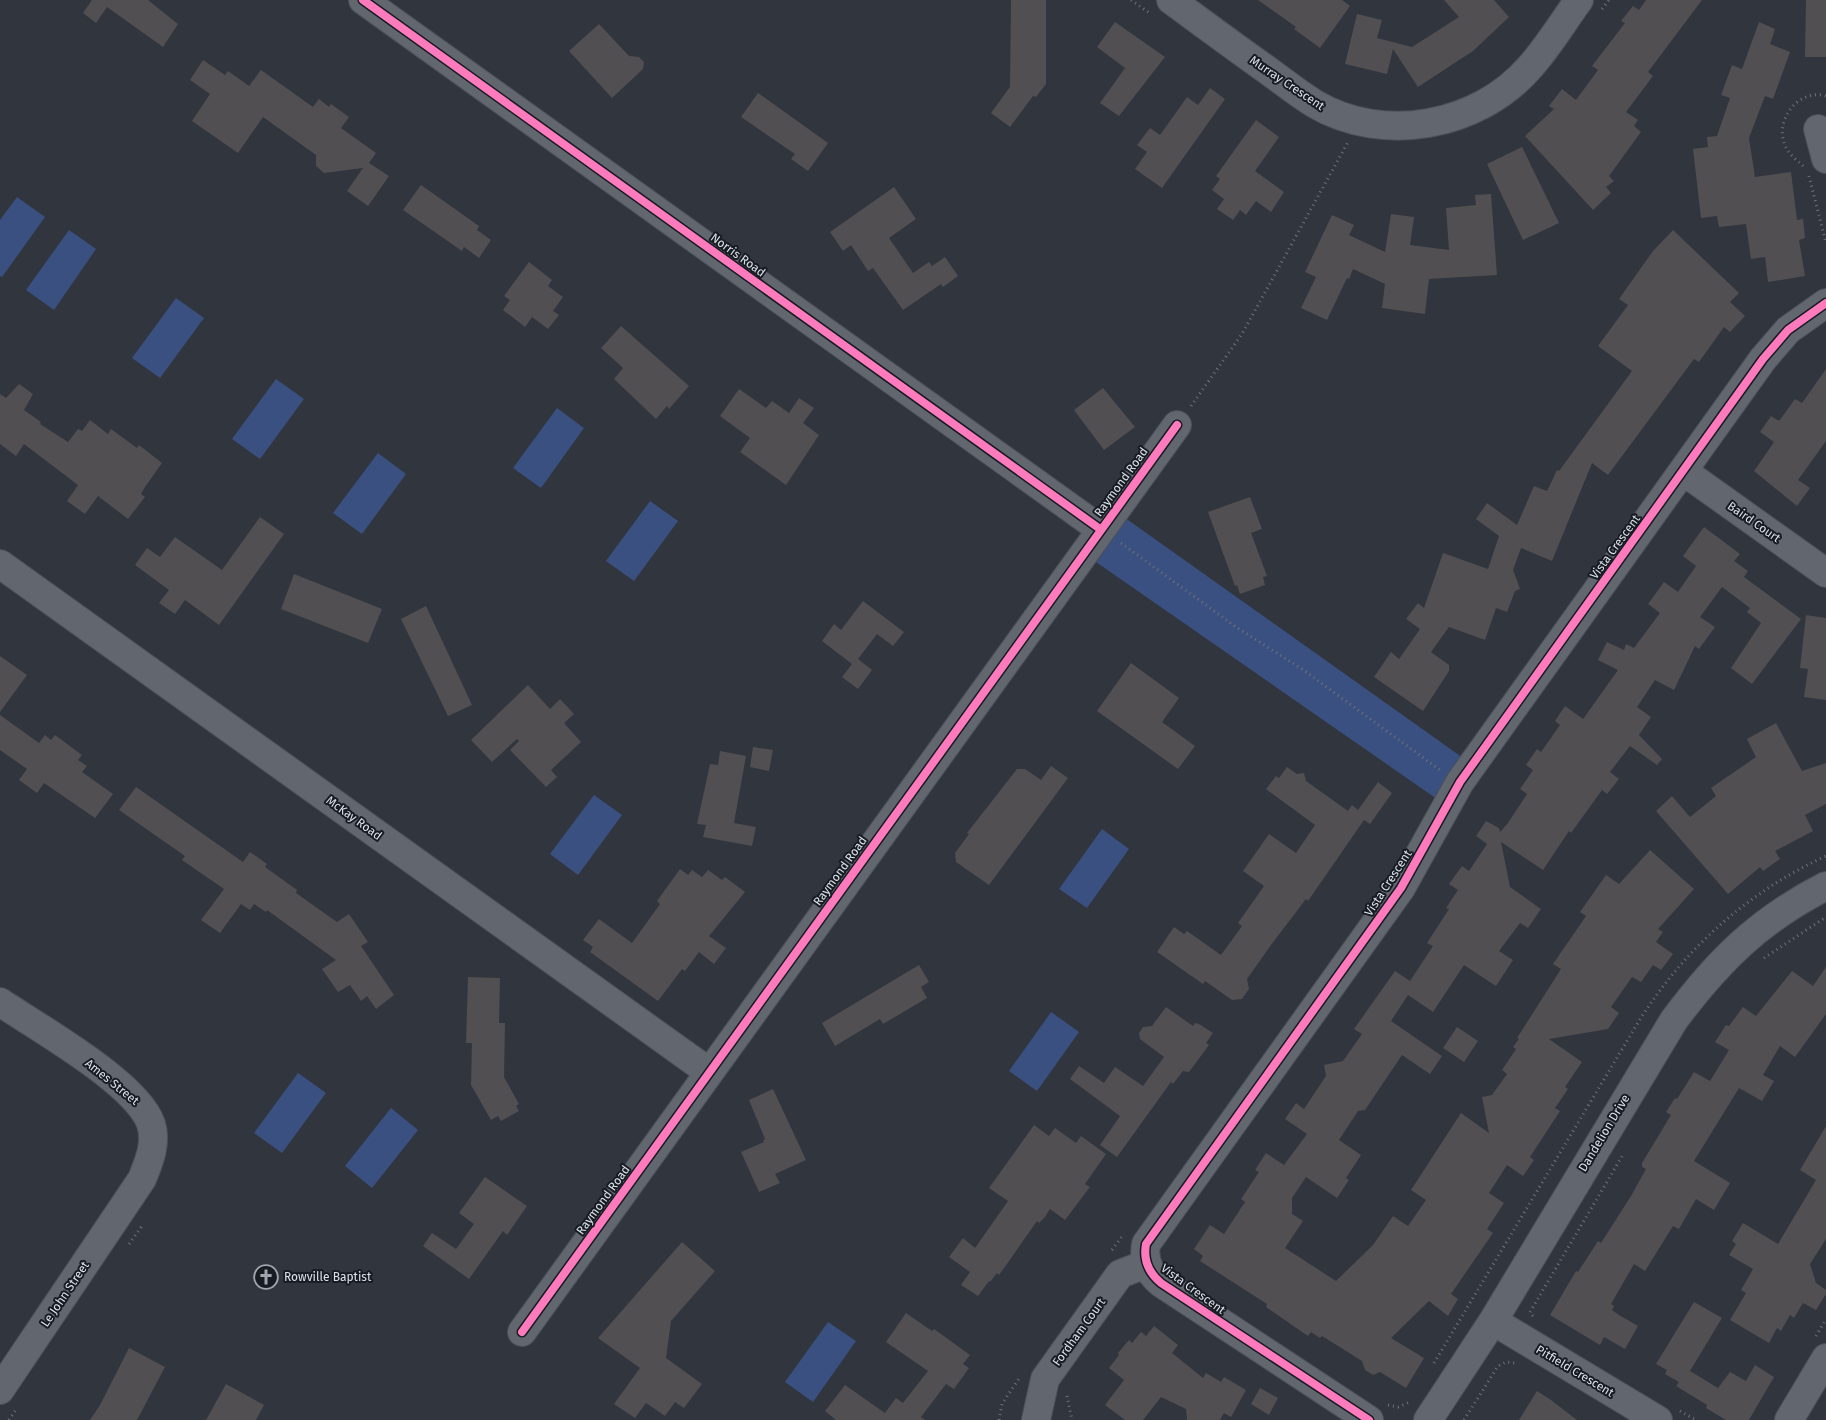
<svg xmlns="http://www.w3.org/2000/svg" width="1826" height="1420" viewBox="0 0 1826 1420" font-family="'Fira Sans',sans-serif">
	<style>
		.green { fill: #3a5080 }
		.building { fill: #514f52 }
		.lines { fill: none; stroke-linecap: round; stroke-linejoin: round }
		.minor-casing { stroke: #4c5159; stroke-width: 30 }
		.path { stroke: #6e7279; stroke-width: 3; stroke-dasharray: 1 4; stroke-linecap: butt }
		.minor { stroke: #62666e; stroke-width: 28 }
		.cycleway-casing { stroke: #171b22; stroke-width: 11 }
		.cycleway { stroke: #fd7abc; stroke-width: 8 }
		.labels { text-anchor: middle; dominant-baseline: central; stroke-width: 4; stroke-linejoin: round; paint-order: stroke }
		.street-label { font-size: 12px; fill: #dce1ec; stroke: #171b22 }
		.poi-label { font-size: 12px; fill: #dce1ec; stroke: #171b22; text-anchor: start }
	</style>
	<rect width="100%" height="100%" fill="#31353e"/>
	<path class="green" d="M17,197L45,217L2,277L0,276V220Z
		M69,230L96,249L54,310L26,290Z
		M176,298L204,318L160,378L132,358Z
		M276,379L304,399L260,459L232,439Z
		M557,408L584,428L541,488L513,468Z
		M378,453L406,474L362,534L333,513Z
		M650,501L678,521L634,581L606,561Z
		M1114,510L1473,765L1447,806L1083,553Z
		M594,795L622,815L578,875L550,854Z
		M1102,829L1129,849L1087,908L1059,889Z
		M1051,1012L1079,1032L1037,1091L1009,1071Z
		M298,1073L326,1093L282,1153L254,1133Z
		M391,1108L418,1130L372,1188L345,1166Z
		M828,1322L856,1341L813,1402L785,1382Z"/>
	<path class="building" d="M92,0H148L178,24L163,47L107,7L96,23L83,13Z
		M1011,0H1046V84L1036,97L1033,96L1010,127L991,113L1010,87Z
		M1258,0H1342L1350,6L1320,48L1294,29L1296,27Z
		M1444,0H1494L1509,17L1473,51L1418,87L1393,49L1387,74L1345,64L1357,14L1382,20L1377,38L1412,47L1459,17Z
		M1646,0H1702L1648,72L1653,76L1626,112L1638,120L1634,126L1641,132L1609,176L1614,181L1606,187L1611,193L1593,210L1525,136L1554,109L1549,106L1562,89L1576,100L1598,70L1592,66L1625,23L1621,21L1633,6L1639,10Z
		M1806,0H1826V57H1805Z
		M1115,22L1165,57L1119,116L1100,103L1125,68L1097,47Z
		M1759,22L1775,29L1770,44L1790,52L1773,99L1765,96L1749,138L1755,177L1791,172L1797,220L1803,219L1805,238L1799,240L1805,276L1768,282L1765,257L1751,259L1746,224L1719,227L1717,216L1701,218L1693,149L1708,147L1707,137L1717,136L1730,98L1721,95L1732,65L1742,69Z
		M599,24L629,56L639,57L644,62L643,69L612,98L569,51Z
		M203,60L225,75L228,71L249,86L261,70L313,107L319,99L329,107L331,104L349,117L341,128L376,153L369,163L389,176L368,206L347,191L363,168L324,173L316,166V155L263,117L238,153L192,121L210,94L190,80Z
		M1210,88L1225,99L1162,188L1135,169L1147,152L1137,145L1150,128L1160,135L1187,97L1198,105Z
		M758,93L828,143L808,171L791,159L795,154L741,117Z
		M1256,120L1279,137L1255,171L1284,192L1271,212L1256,201L1246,215L1240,210L1233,220L1217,209L1224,199L1212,190L1220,179L1216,176Z
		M1522,147L1559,223L1523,240L1487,164Z
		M421,185L479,226L477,230L491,240L479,258L464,247L462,251L403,210Z
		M894,187L916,219L889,238L913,273L929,262L932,266L945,257L958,276L943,287L941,284L903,310L873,268L868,271L851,245L843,251L830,232Z
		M1491,194L1497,275L1429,279L1425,314L1382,308L1385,284L1353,269L1349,279L1347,278L1327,320L1301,308L1316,277L1305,272L1332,215L1354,225L1349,235L1385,252L1391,214L1414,217L1410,245L1449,250L1446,208L1476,205L1475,195Z
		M1673,230L1739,293L1730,302L1745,316L1730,332L1724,327L1699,362L1694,359L1608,475L1592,463L1552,561L1521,548L1513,570L1520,589L1515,591L1507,612L1496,608L1485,640L1449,627L1431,652L1449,665V671L1423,711L1374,677L1391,652L1399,659L1420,629L1406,619L1418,603L1424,608L1443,553L1488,569L1499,536L1476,519L1487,503L1517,525L1534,486L1547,491L1557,470L1559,471L1632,371L1598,346L1628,305L1619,299L1653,251Z
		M529,262L552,280L548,286L563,297L553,311L559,315L548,329L532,317L525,327L503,310L510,300L504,296Z
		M621,326L689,386L669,409L667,406L656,419L614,379L623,368L601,348Z
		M1826,369V441L1798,480L1810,488L1797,506L1754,471L1774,442L1760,432L1771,416L1779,421L1795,399L1802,403Z
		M19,384L33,394L24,410L41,422L40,424L68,442L78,429L82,431L90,420L108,434L111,429L137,448L139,445L162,463L145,487L141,494L145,497L128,519L98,496L85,514L67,501L78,485L24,444L16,456L0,444V394L6,398Z
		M1103,388L1135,427L1104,450L1074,410Z
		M739,389L766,408L772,401L789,413L799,398L814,408L803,423L819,435L786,485L740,452L750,438L720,416Z
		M1250,497L1262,529L1251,533L1267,576L1263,577L1265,585L1240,594L1237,585L1235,586L1208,512Z
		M260,517L284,534L219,625L185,600L175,614L159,603L169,590L135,565L147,548L160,557L175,537L222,570Z
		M1704,527L1740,554L1734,561L1748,571L1744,577L1801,619L1752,684L1731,668L1761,623L1747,612L1750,608L1722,587L1700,617L1715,627L1699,649L1695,646L1674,690L1655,680L1637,707L1651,717L1639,735L1662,759L1657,765L1630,746L1610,772L1619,779L1607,794L1602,790L1571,833L1569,831L1543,870L1501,842L1510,887L1541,909L1528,928L1520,923L1499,951L1513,960L1496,986L1464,965L1433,1012L1408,995L1391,1021L1442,1056L1430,1074L1402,1055L1365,1110L1358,1111L1339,1140L1361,1155L1346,1178L1349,1180L1337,1198L1306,1177L1292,1198V1214L1303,1221L1285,1248L1336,1281L1373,1245L1393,1216L1408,1226L1426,1200L1411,1190L1461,1113L1489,1133L1482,1097L1492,1095L1507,1074L1502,1070L1516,1049L1513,1047L1519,1039L1517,1038L1561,969L1553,964L1586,916L1580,912L1606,875L1619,884L1650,850L1694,889L1658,929L1663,932L1656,942L1673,954L1661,970L1653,965L1641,982L1632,977L1611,1007L1619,1013L1608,1029L1549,1039L1582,1062L1565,1087L1568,1089L1555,1108L1560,1111L1530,1157L1534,1160L1523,1176L1507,1165L1489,1193L1504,1203L1487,1229L1493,1233L1451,1294L1458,1299L1448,1316L1429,1301L1391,1338L1424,1358L1406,1388L1380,1372L1373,1375L1365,1370L1362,1361L1322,1336L1320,1338L1311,1332L1308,1336L1266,1307L1267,1304L1200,1261L1203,1256L1194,1249L1210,1225L1224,1234L1245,1202L1241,1199L1259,1172L1255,1170L1266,1153L1284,1165L1307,1134L1285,1119L1296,1103L1304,1109L1326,1076L1324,1065L1343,1061L1362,1034L1354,1029L1395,971L1410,981L1433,946L1427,943L1449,909L1446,908L1458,890L1449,884L1462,866L1469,871L1487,844L1476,836L1486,821L1499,828L1500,832L1508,823L1527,794L1520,789L1533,770L1526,765L1537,749L1541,752L1560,725L1555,721L1565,706L1583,719L1618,670L1598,660L1607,642L1624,650L1626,644L1634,648L1660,613L1648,604L1664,582L1678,592L1696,566L1683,556Z
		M294,574L382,609L368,643L281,609Z
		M863,601L904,632L893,646L877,634L858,659L872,670L858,689L842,677L852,664L822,641L834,624L841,630Z
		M426,606L472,705L448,716L401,619Z
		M1806,615L1826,618V700L1804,697L1808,669L1800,668Z
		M0,656L27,675L0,712Z
		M1131,663L1179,698L1162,722L1195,746L1178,769L1097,711Z
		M528,685L550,709L560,699L574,714L564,723L581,742L551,770L557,777L546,787L510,750L519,741L517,739L492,762L471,740Z
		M0,715L39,743L45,735L51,740L55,735L82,755L78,760L87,766L82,772L113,794L95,818L44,783L37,793L19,780L27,769L0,750Z
		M1776,723L1802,771L1826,763V804L1805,815L1813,831L1775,851L1780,859L1763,871L1760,867L1728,894L1656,811L1672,796L1690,817L1716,796L1711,788L1756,757L1747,739Z
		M753,747L773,750L769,771L750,767Z
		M720,751L746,756L734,823L756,827L752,846L703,837L706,825L697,824L710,764L718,765Z
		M1051,766L1068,778L989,885L956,862L955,853L969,834L967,833L1017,769H1025L1041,780Z
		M1287,767L1297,774L1304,773L1306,781L1348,811L1352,805L1358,810L1378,782L1392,793L1370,824L1364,820L1308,901L1306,899L1271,945L1247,979L1249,989L1242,999L1232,1000L1205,981L1203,984L1157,952L1174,927L1184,934L1187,931L1221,955L1242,926L1238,923L1264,886L1243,871L1269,834L1296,853L1315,825L1266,789L1276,776L1279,778Z
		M136,787L243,862L250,852L267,864L265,867L297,890L296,893L337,922L349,914L368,942L361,946L394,995L376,1009L367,996L361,1001L350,985L338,992L322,969L336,960L267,910L266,912L254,904L250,910L241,904L220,933L201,920L224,889L182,860L185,856L119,810Z
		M680,869L688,875L692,870L702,877L708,870L722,880L725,877L745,892L709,936L726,948L714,964L699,952L685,971L682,969L658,1001L590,952L593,947L583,940L599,919L632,943L660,904L657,901Z
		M919,965L929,982L921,987L927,998L883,1024L880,1019L835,1046L822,1023Z
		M1826,967V1014L1795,1057L1780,1046L1763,1075L1774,1081L1762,1101L1739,1088L1694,1161L1730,1183L1714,1210L1696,1199L1679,1229L1673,1226L1645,1271L1634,1264L1611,1304L1614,1306L1612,1310L1619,1315L1638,1326L1625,1349L1604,1337L1600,1345L1550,1315L1576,1271L1578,1272L1598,1241L1601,1243L1631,1196L1646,1169L1642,1167V1163L1671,1115L1666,1112L1675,1098L1677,1099L1694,1072L1710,1081L1729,1050L1715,1042L1726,1025L1729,1026L1743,1007L1756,1016L1792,971L1813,986Z
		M468,977L500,978L499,1023H505L504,1077L519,1104L516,1106L519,1111L501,1121L498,1116L491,1120L471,1085L472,1043H466Z
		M1166,1007L1193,1026L1195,1023L1199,1024L1213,1033L1206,1043L1209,1045L1189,1072L1183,1071L1173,1084L1171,1082L1117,1157L1100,1145L1120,1116L1070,1079L1079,1066L1104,1083L1115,1067L1143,1086L1164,1057L1140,1039L1139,1033L1143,1027L1152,1026Z
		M1457,1027L1478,1041L1464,1062L1443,1048Z
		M773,1089L806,1160L775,1174L780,1183L759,1192L741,1152L764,1142L763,1140L765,1139L749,1100Z
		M1034,1125L1049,1136L1055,1128L1076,1143L1081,1136L1106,1154L1085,1184L1090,1187L1065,1220L1050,1209L1045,1217L1039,1223L1037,1221L1007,1264L999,1275L997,1273L990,1282L989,1281L978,1296L961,1285L970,1272L949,1257L963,1238L975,1248L1008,1201L989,1188Z
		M1826,1126V1239L1810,1264L1816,1283L1826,1290V1294L1816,1310L1803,1303L1794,1318L1790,1315L1781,1331L1777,1328L1769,1343L1730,1320L1746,1293L1741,1290L1753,1269L1729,1255L1736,1244L1732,1241L1743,1223L1778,1244L1816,1180L1800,1170Z
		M485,1177L527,1206L507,1235L503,1231L469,1279L423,1246L432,1233L456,1249L474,1224L459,1213Z
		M682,1242L715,1271L671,1321L666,1358L702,1384L684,1408L675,1402L665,1416L646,1403L635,1418L614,1404L640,1368L598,1338Z
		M1694,1302L1722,1318L1690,1371L1718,1388L1730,1372L1746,1381L1755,1365L1774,1377L1749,1420H1726L1706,1408L1707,1405L1676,1386L1679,1382L1665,1374L1667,1370L1656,1364Z
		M906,1313L932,1331L934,1329L970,1355L963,1364L969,1368L954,1389L946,1384L921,1417L925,1420H836L825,1411L845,1385L885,1413L896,1398L903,1403L928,1371L886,1342Z
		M1154,1326L1178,1345L1172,1353L1203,1378L1206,1373L1221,1382L1224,1377L1246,1390L1231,1417L1224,1413L1220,1420H1187L1186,1409L1161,1397L1143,1420H1125L1105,1405L1124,1380L1109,1368L1119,1355L1118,1353L1129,1340L1132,1343L1141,1332L1146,1336Z
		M129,1348L165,1367L137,1420H90L100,1405Z
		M226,1384L264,1405L256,1420H206Z
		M1260,1388L1278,1398L1269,1415L1251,1404Z
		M1537,1391L1551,1400L1577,1420H1519Z"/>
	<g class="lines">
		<g class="minor-casing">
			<path id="minor" d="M363,0L1100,529
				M1171,0C1201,22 1232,45 1263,67C1280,79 1297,93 1315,104C1383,144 1478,127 1530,67C1548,47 1563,22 1579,0
				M1818,129L1826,159
				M1683,471L1826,573
				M0,564L709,1072
				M0,1002C37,1027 137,1083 151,1124C157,1143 149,1162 142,1179L0,1390
				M1493,1321L1658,1420
				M522,1332L1177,425
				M1036,1420L1045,1379L1120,1274L1146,1264
				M1369,1420L1161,1283C1149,1273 1143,1260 1146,1244L1401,888L1460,782L1763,359L1788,330L1826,303
				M1428,1420L1493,1321L1674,1020C1718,961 1759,920 1826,886
				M1789,1420L1826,1358"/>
		</g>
		<path class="path" d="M1131,0L1151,14
			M1602,9L1609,0
			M1803,166C1797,160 1788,154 1785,145C1774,120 1799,88 1826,96
			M1809,176L1826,243
			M1191,406L1242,334L1348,142
			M1121,543L1236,627L1302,669L1440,770
			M1764,958L1826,917
			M129,1244L142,1226
			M1112,1250L1123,1235
			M1533,1316L1530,1312L1624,1153
			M1816,1336L1826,1319
			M1434,1363L1639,1021C1684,949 1749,891 1826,856
			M1067,1396L1072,1420
			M1388,1405L1398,1407L1410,1402
			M1680,1411L1696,1420
			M9,1420L17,1408
			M999,1420L1002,1404L1020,1377
			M1464,1420L1498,1366L1506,1362L1515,1363"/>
		<use href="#minor" class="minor"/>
		<g class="cycleway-casing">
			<path id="cycleway" d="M363,0L1100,529
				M522,1332L1177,425
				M1369,1420L1161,1283C1149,1273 1143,1260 1146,1244L1401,888L1460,782L1763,359L1788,330L1826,303"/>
		</g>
		<use href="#cycleway" class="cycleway"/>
	</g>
	<defs>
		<g id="church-ring" transform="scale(1.25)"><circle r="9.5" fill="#171b22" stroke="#a0a5af" stroke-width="1.5"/><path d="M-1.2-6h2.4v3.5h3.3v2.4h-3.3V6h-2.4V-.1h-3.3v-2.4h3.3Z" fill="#a0a5af"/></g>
	</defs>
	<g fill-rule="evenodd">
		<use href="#church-ring" x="266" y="1277"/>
	</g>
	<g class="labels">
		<g class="street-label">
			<text transform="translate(1287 83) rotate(34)">Murray Crescent</text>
			<text transform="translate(738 255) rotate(36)">Norris Road</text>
			<text transform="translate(1121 482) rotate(-54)">Raymond Road</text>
			<text transform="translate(1754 522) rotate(35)">Baird Court</text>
			<text transform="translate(1615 547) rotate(-54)">Vista Crescent</text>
			<text transform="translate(354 818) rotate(36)">McKay Road</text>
			<text transform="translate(840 871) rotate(-54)">Raymond Road</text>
			<text transform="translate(1388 883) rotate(-57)">Vista Crescent</text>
			<text transform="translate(112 1082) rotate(39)">Ames Street</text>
			<text transform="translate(1604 1133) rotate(-59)">Dandelion Drive</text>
			<text transform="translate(603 1200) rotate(-54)">Raymond Road</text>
			<text transform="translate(1193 1289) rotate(36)">Vista Crescent</text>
			<text transform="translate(65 1294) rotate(-56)">Le John Street</text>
			<text transform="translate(1079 1332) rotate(-54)">Fordham Court</text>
			<text transform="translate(1575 1371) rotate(31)">Pitfield Crescent</text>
		</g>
		<g class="poi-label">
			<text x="284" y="1277">Rowville Baptist</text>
		</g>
	</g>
</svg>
